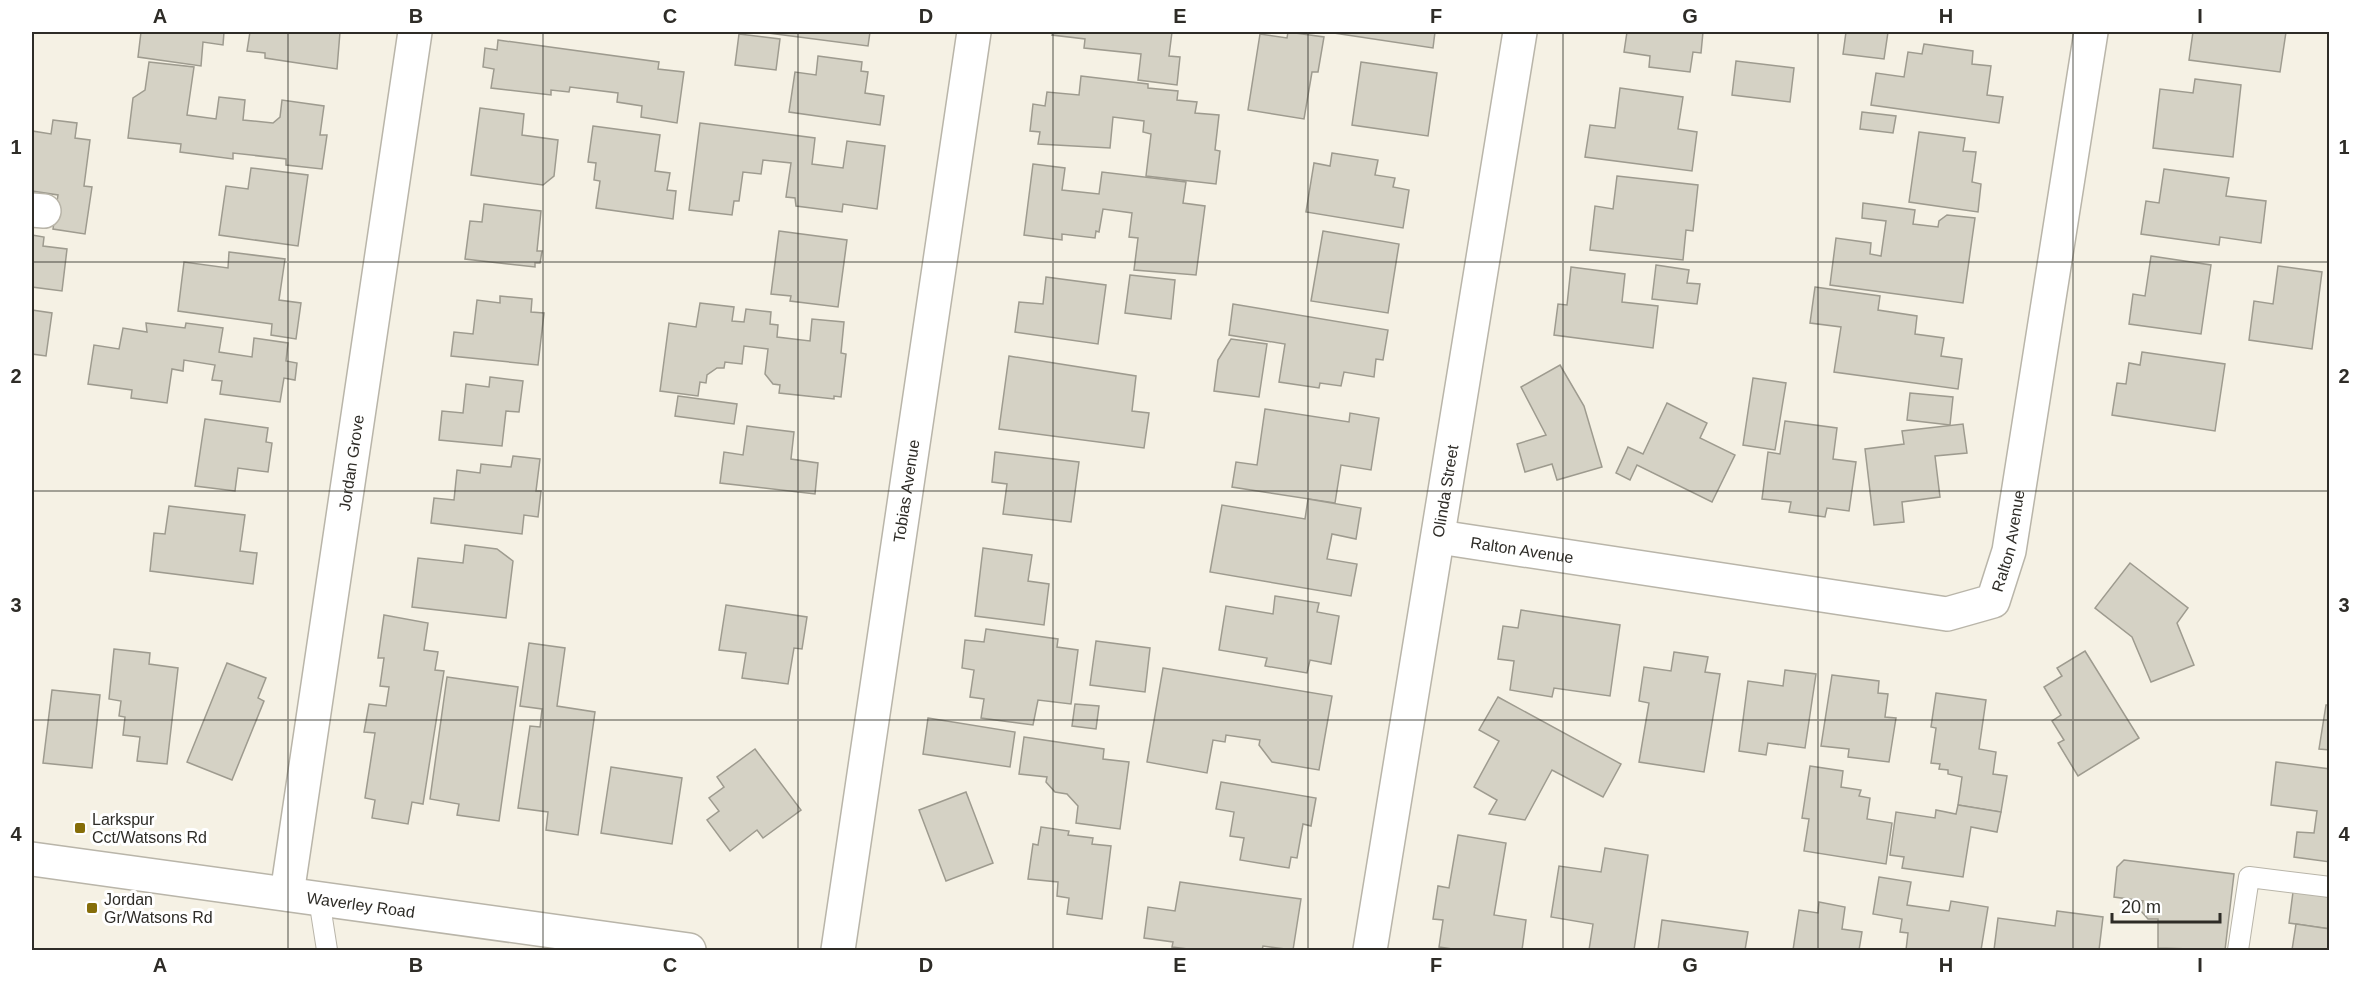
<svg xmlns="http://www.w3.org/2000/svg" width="2361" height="982" viewBox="0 0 2361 982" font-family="Arial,sans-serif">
<rect width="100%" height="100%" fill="#f5f1e4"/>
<g fill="#d5d2c5" stroke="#9e9b8f" stroke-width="1.5">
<polygon points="141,32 224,32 223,45 203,42 201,66 138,57"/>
<polygon points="250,32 340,32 337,69 265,58 265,53 247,51"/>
<polygon points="760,32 870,32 868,46"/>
<polygon points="1053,32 1172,32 1169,56 1180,57 1177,85 1138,80 1141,54 1084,48 1085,39 1052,35"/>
<polygon points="1288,32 1324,37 1318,72 1312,72 1304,119 1248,110 1260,34 1287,38"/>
<polygon points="1327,32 1435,32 1433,48"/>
<polygon points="1627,32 1703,32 1701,53 1693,52 1690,72 1649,67 1650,56 1624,52"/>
<polygon points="1846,32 1888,32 1884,59 1843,54"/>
<polygon points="2193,32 2286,32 2280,72 2189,60"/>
<polygon points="739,34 780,39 776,70 735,65"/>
<polygon points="498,40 659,62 658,69 684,72 677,123 641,117 642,106 617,102 618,93 570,87 569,92 551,90 551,95 491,88 494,69 483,67 485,48 497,50"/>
<polygon points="1924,44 1973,51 1972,64 1991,66 1987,95 2003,97 1999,123 1871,105 1876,73 1904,77 1908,52 1922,54"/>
<polygon points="818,56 862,62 861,71 868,72 865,93 884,96 880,125 789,112 795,72 816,75"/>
<polygon points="1736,61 1794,68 1790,102 1732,95"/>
<polygon points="149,62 194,67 187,115 216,119 219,97 245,100 243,120 273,123 280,117 282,100 324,106 320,135 327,135 322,169 286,165 286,159 233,153 233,159 180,152 181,144 128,138 133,98 145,90"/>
<polygon points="1361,62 1437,73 1428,136 1352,125"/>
<polygon points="1081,76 1148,84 1148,88 1178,91 1177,100 1197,102 1195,113 1219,115 1215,150 1220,151 1216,184 1146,176 1151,134 1143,132 1144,121 1113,117 1110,148 1038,144 1040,132 1030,131 1033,104 1045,106 1047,92 1079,95"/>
<polygon points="2195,79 2241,85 2233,157 2153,148 2160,89 2193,93"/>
<polygon points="1620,88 1683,97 1678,129 1697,132 1692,171 1585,157 1590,125 1615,128"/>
<polygon points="480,108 524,114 522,135 558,140 554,176 543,185 471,175"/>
<polygon points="1862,112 1896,116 1893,133 1860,129"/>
<polygon points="53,120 77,123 75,138 90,140 84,186 92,187 85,234 53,229 58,195 32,191 32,131 51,134"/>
<polygon points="700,123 815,138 812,164 843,168 847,141 885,146 877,209 843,204 842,212 796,206 795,198 786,197 791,163 763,160 761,174 743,172 739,201 734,201 732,215 689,210"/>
<polygon points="593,126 660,135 655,171 670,173 667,190 676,191 673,219 596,208 600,181 594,180 596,163 588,162"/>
<polygon points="1919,132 1965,138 1963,151 1976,152 1972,182 1981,184 1978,212 1909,202"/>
<polygon points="1332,153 1378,160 1375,175 1395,178 1393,187 1409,190 1403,228 1306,212 1314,163 1330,166"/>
<polygon points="1033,164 1065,168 1062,190 1099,194 1102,172 1186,182 1183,203 1205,206 1196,275 1134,270 1138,238 1129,237 1132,213 1103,209 1099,232 1096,231 1095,238 1062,234 1062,240 1024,235"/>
<polygon points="251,168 308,175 298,246 219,235 226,186 248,189"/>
<polygon points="2164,169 2229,178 2226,196 2266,201 2261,243 2220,237 2219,245 2141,234 2146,201 2159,203"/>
<polygon points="1617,176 1698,185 1693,231 1686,230 1683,260 1590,250 1595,206 1613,209"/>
<polygon points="1863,203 1915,210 1913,224 1938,227 1939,221 1947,215 1975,218 1963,303 1830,285 1836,238 1871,243 1870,254 1881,256 1886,221 1862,218"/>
<polygon points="484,204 541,211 537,251 542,251 540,263 535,263 535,267 465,259 470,221 482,222"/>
<polygon points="779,231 847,240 838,307 790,301 791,296 771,294"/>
<polygon points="1323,231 1399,244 1388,313 1311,301"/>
<polygon points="32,235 44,237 43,246 67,249 62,291 32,287"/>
<polygon points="229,252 285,259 279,300 301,303 296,339 271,335 272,324 178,311 184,262 228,268"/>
<polygon points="2151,256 2211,265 2201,334 2129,324 2133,294 2145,296"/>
<polygon points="1656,265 1689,270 1687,283 1700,284 1697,304 1652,299"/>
<polygon points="2278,266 2322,272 2312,349 2249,340 2254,301 2273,304"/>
<polygon points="1571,267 1625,274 1622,302 1658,306 1653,348 1554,335 1558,304 1567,305"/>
<polygon points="1130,275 1175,280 1171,319 1125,313"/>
<polygon points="1046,277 1106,285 1098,344 1015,332 1019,302 1043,304"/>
<polygon points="1815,287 1880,296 1878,310 1917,316 1915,334 1944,338 1941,356 1962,359 1958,389 1834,372 1841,327 1810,323"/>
<polygon points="500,296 532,299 531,312 544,313 538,365 451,356 454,332 473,334 477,300 500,303"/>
<polygon points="700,303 734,307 732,321 744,322 746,309 771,312 770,324 778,325 777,337 810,341 812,319 844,322 841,353 846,354 841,397 834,396 834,399 779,393 780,385 773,384 765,374 768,349 744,346 742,364 725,362 724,368 717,368 707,375 706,383 700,382 698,396 660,391 669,323 696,327"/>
<polygon points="1233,304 1388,330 1383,360 1376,359 1374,377 1344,372 1341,386 1320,383 1319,388 1279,382 1285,344 1229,335"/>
<polygon points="32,310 52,313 46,356 32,354"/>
<polygon points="146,323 185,328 186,323 223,328 219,352 252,357 254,338 288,343 286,361 297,363 295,380 284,378 280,402 220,394 222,381 212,380 215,365 184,360 183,371 172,369 167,403 131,398 132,390 88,384 94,345 119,349 123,328 147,332"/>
<polygon points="1231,339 1267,344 1259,397 1214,391 1218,360"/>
<polygon points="2142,352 2225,364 2215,431 2112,415 2117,383 2126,384 2129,363 2140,365"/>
<polygon points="1009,356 1136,376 1132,411 1149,413 1144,448 999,429"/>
<polygon points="1560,365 1584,406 1602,467 1557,480 1552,464 1525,472 1517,444 1546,435 1521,387"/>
<polygon points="490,377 523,381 519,412 506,411 502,446 439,440 442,411 463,413 466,384 489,387"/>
<polygon points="1753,378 1786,383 1775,450 1743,445"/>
<polygon points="1910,393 1953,397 1950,425 1907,420"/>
<polygon points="678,396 737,404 734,424 675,416"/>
<polygon points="1667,403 1707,423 1700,438 1735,455 1712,502 1637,465 1630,480 1616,473 1628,447 1643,454"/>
<polygon points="1265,409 1349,422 1350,413 1379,418 1371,470 1341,465 1335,503 1232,487 1236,462 1257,465"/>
<polygon points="205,419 268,428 266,442 272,443 268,472 238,468 235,491 195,486"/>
<polygon points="1785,421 1837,428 1833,459 1856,462 1849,511 1827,508 1825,517 1789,512 1791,502 1762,499 1768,452 1780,454"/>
<polygon points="1963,424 1967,453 1935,456 1940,497 1902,502 1904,522 1874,525 1865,449 1904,444 1902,431"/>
<polygon points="747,426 794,432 791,459 818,463 815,494 720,483 724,452 743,455"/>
<polygon points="995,452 1079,462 1071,522 1003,514 1007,484 992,482"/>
<polygon points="513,456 540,459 536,491 541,491 538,517 524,515 522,534 431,523 434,498 454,500 457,470 480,473 481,464 511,467"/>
<polygon points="1308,499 1361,508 1356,539 1332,534 1327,559 1357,564 1351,596 1210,572 1222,505 1305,519"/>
<polygon points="169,506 245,515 240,551 257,553 253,584 150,571 154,533 165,534"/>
<polygon points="465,545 497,549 513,561 506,618 412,607 418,558 463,563"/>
<polygon points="983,548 1032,555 1028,581 1049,584 1044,625 975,616"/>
<polygon points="2130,563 2188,608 2177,623 2194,665 2151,682 2132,637 2095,608"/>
<polygon points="1275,596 1319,603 1317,612 1339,616 1331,664 1310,660 1307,673 1265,666 1267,658 1219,650 1226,606 1273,614"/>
<polygon points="726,605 807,617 802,649 794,648 788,684 742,678 746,653 719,650"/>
<polygon points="1521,610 1620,625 1610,696 1554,688 1552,697 1510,690 1514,661 1498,659 1503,626 1518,628"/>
<polygon points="384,615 428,623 424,650 438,652 435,670 444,671 423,804 412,802 408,824 372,818 375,800 365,798 375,733 364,732 369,704 386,706 389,687 380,686 384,658 378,658"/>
<polygon points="986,629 1058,639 1057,647 1078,650 1071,704 1038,700 1033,725 981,718 984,699 970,697 974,670 962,668 965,640 984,642"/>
<polygon points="1096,641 1150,648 1145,692 1090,685"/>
<polygon points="529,643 565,648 557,706 595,712 578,835 546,830 548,812 518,808 530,726 540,727 542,709 520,706"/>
<polygon points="114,649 150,653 149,664 178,668 167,764 137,761 140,737 123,735 125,717 119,716 121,701 109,699"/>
<polygon points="2085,651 2139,738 2078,776 2058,743 2064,740 2052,721 2061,715 2044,687 2062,676 2057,668"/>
<polygon points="1674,652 1708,657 1705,672 1720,674 1704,772 1639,762 1649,703 1639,701 1644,667 1671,671"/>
<polygon points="227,663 266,678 258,698 264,701 232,780 187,762"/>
<polygon points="1163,668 1332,696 1319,770 1272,762 1259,745 1260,740 1226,735 1225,742 1213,740 1207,773 1147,762"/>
<polygon points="1785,670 1816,674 1805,748 1768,743 1766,755 1739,751 1748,681 1783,686"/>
<polygon points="1832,675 1879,681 1878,693 1888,694 1885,717 1896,718 1889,762 1848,757 1849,749 1821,746"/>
<polygon points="447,677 518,687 499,821 457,815 459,804 430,799"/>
<polygon points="52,690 100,695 92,768 43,763"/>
<polygon points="1936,693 1986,700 1979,749 1996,752 1993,774 2007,776 2001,812 1958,805 1962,777 1948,774 1948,770 1939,769 1940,764 1931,763 1936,728 1931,727"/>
<polygon points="1498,697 1621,764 1603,797 1552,770 1525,820 1489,814 1497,800 1474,787 1499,741 1479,730"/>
<polygon points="1075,704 1099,706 1096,729 1072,726"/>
<polygon points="2326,705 2330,705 2330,750 2319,749"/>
<polygon points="928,718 1015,732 1010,767 923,754"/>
<polygon points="1024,737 1104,749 1103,759 1129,762 1120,829 1076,823 1078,806 1067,794 1055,792 1046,782 1047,777 1019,774"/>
<polygon points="755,749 801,810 763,838 757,830 730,851 707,820 719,811 709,798 724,787 717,777"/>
<polygon points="2276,762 2330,769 2330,862 2294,857 2297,832 2314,833 2317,811 2271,805"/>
<polygon points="1810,766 1843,771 1841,787 1861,790 1859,796 1870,798 1867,819 1892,823 1886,864 1804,851 1809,819 1802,818"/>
<polygon points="611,767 682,778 672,844 601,833"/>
<polygon points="1221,782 1316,798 1311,826 1303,824 1297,858 1291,857 1289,868 1240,860 1244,838 1230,836 1234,812 1216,809"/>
<polygon points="966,792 993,863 946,881 919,810"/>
<polygon points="1958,805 2001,812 1997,832 1971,827 1963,877 1902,868 1904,857 1890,855 1896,812 1935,818 1936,810 1956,814"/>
<polygon points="1041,827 1069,831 1068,835 1093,838 1092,844 1111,846 1102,919 1067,914 1069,898 1057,896 1058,882 1028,879 1033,844 1038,845"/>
<polygon points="1458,835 1506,843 1494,915 1526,920 1522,950 1459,950 1439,947 1443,920 1433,919 1438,886 1449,888"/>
<polygon points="1605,848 1648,855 1634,950 1589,950 1593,924 1551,917 1559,866 1601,872"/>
<polygon points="2124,860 2234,874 2225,950 2158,948 2158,919 2148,919 2141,911 2143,901 2114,897 2117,867"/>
<polygon points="1879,877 1911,882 1907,905 1949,911 1951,901 1988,907 1981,950 1906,950 1908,933 1900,932 1902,919 1873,914"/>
<polygon points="1180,882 1301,899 1293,950 1263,946 1262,950 1196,950 1172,947 1173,942 1144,938 1148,907 1175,911"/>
<polygon points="2293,892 2330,897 2330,929 2289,923"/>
<polygon points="1819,902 1845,907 1842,929 1862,932 1859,950 1793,950 1799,910 1818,913"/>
<polygon points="2057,911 2103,917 2099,950 1994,950 1998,918 2055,926"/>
<polygon points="1662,920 1748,932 1745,950 1658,950"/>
<polygon points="2296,924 2330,929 2330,950 2292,950"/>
</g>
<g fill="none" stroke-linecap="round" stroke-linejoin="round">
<g stroke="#b9b5a9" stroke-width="22">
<g id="lane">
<polyline points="319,899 327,950"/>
<polyline points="2238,950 2249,877 2330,887"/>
</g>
</g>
<g stroke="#b9b5a9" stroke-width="36">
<g id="street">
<polyline points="32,210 44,211"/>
<path id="s1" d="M1439,537L1947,614L1993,601L2009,551L2091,32"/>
<path id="s2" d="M287,894L415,32"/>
<path id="s3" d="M838,950L974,32"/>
<path id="s4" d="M1370,950L1520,32"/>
</g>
</g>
<g stroke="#b9b5a9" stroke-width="36">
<g id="primary">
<path id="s5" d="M32,859L689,950"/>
</g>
</g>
<use href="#lane" stroke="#fff" stroke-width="20"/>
<use href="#street" stroke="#fff" stroke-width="33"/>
<use href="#primary" stroke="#fff" stroke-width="33"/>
</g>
<path fill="none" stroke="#2e2c27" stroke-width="1.5" stroke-opacity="0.55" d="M288,32V950M543,32V950M798,32V950M1053,32V950M1308,32V950M1563,32V950M1818,32V950M2073,32V950M32,262H2330M32,491H2330M32,720H2330"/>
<g fill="#856d09" stroke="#fff" stroke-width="2">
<rect x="74" y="822" width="12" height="12" rx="3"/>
<rect x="86" y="902" width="12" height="12" rx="3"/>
</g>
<g text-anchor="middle" stroke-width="6" stroke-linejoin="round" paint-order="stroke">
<g font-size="16" fill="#2e2c27" stroke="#fff">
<text dy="6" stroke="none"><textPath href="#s2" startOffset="436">Jordan Grove</textPath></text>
<text dy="6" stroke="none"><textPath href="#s3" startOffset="464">Tobias Avenue</textPath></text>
<text dy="6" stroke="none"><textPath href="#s4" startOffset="465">Olinda Street</textPath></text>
<text dy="6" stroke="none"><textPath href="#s1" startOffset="624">Ralton Avenue</textPath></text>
<text dy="6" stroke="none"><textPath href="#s1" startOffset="84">Ralton Avenue</textPath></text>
<text dy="6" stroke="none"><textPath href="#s5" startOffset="332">Waverley Road</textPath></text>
</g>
<g font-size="16" fill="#2e2c27" stroke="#fff" text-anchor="start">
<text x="92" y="825">Larkspur<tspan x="92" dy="18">Cct/Watsons Rd</tspan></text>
<text x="104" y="905">Jordan<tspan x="104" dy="18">Gr/Watsons Rd</tspan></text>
</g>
</g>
<rect width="2361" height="982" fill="none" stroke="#ffffff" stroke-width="66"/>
<path d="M2112 913v9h108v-9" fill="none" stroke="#2e2c27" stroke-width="3"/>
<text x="2121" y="913" font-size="18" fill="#2e2c27" stroke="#ffffff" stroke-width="4.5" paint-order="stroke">20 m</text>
<rect x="33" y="33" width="2295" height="916" fill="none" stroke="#2e2c27" stroke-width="2"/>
<g font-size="20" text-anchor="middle" font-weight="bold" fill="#2e2c27">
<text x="160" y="23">A</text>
<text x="416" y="23">B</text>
<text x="670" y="23">C</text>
<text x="926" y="23">D</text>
<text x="1180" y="23">E</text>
<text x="1436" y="23">F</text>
<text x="1690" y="23">G</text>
<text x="1946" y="23">H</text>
<text x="2200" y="23">I</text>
<text x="16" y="154">1</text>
<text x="2344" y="154">1</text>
<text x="16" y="383">2</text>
<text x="2344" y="383">2</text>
<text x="16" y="612">3</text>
<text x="2344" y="612">3</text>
<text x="16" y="841">4</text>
<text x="2344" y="841">4</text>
<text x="160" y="972">A</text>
<text x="416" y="972">B</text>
<text x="670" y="972">C</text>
<text x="926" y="972">D</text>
<text x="1180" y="972">E</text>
<text x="1436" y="972">F</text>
<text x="1690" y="972">G</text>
<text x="1946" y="972">H</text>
<text x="2200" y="972">I</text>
</g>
</svg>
